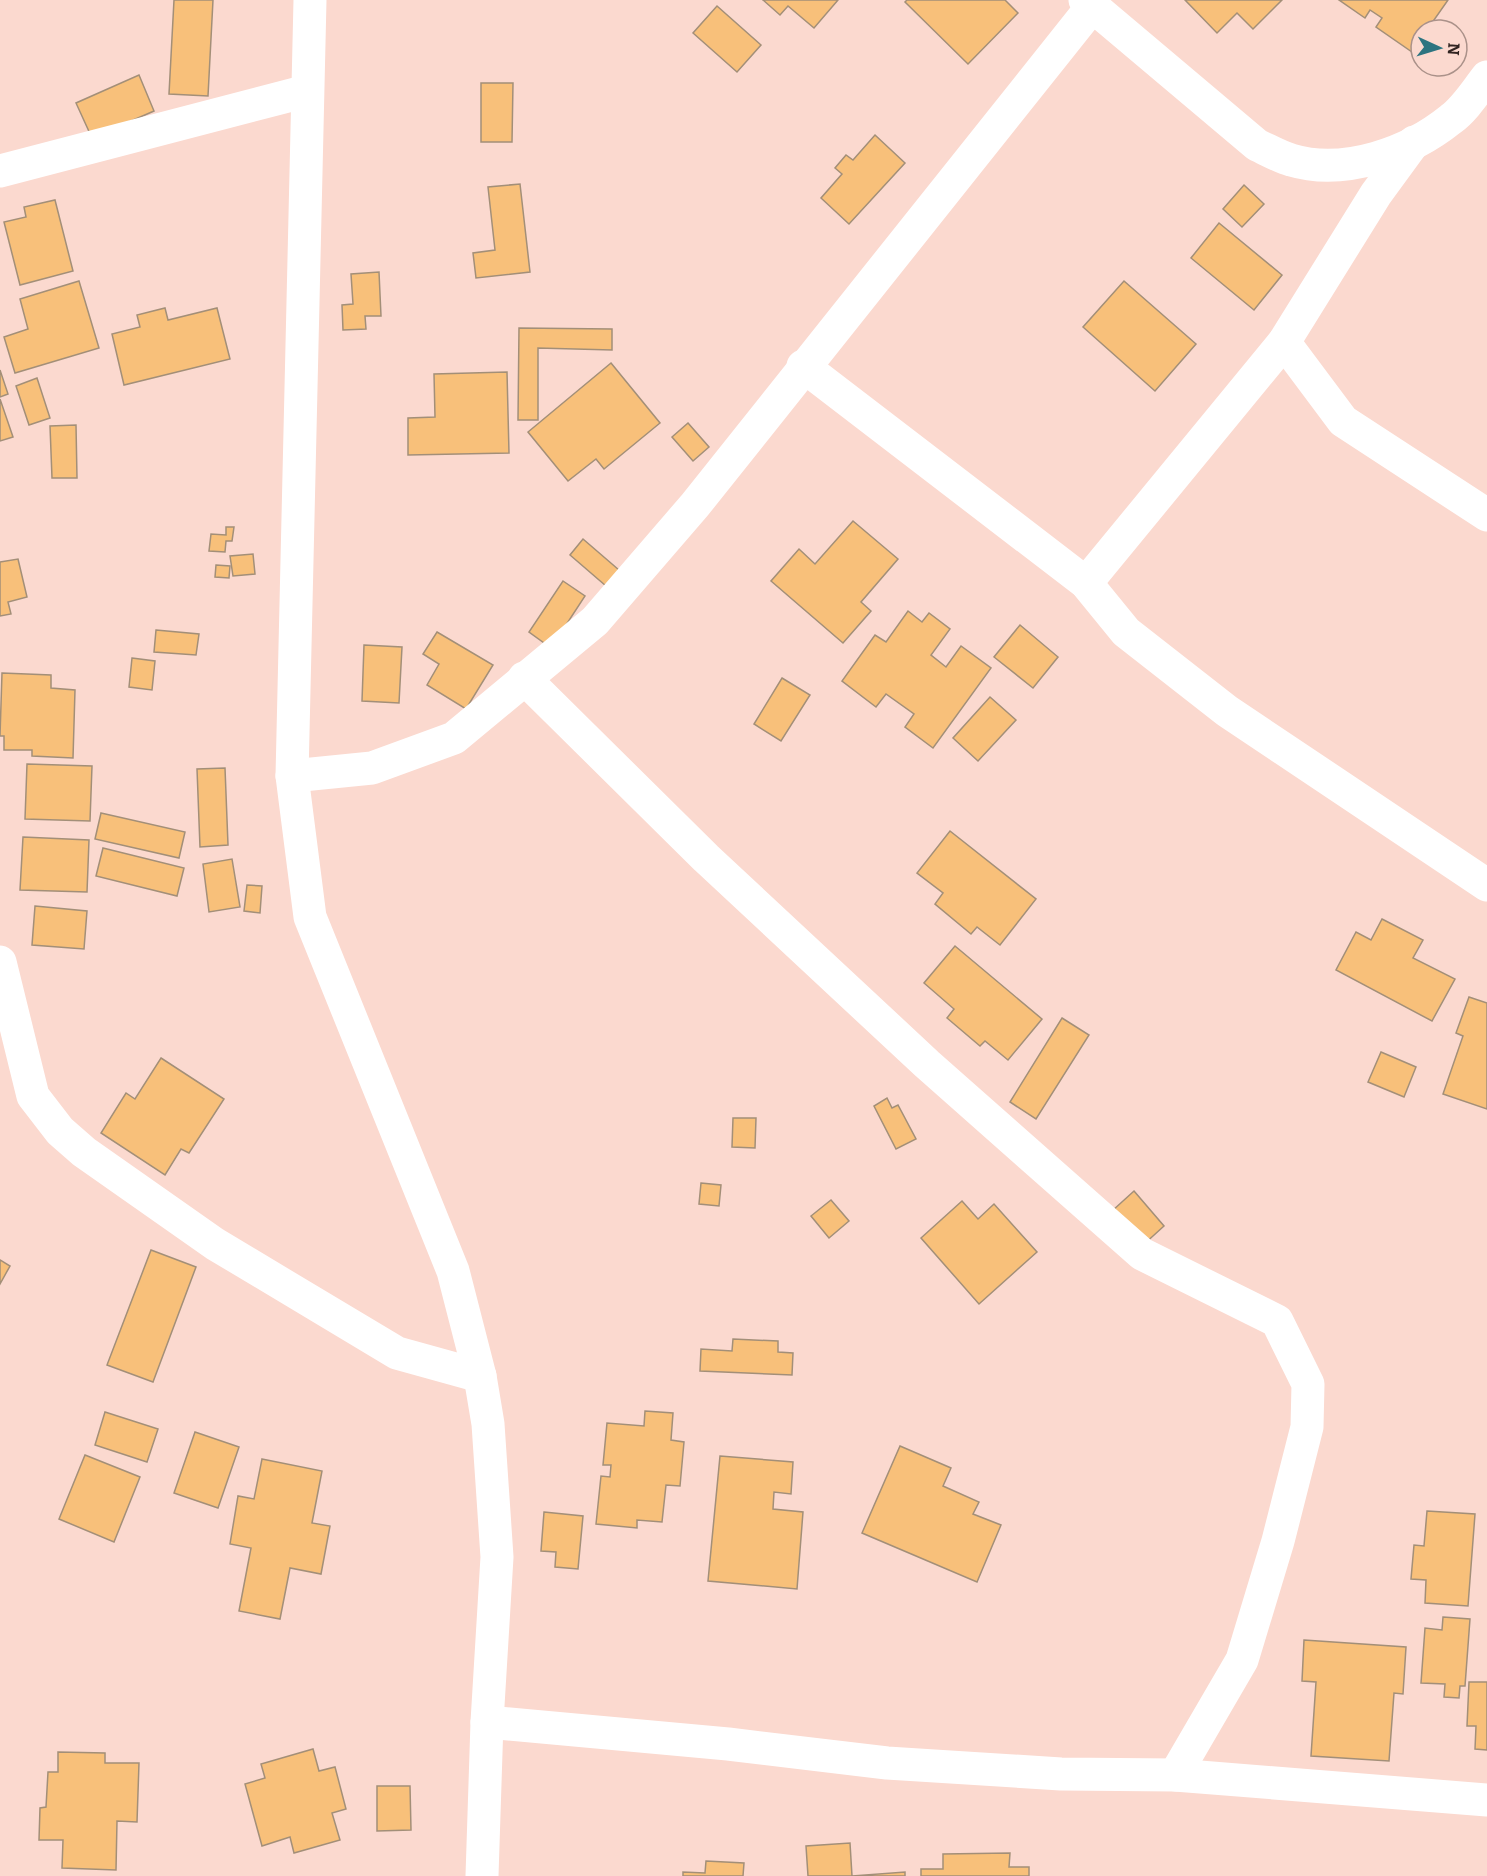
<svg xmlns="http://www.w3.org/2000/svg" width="1487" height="1876" viewBox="0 0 1487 1876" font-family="Bitter,serif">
<rect width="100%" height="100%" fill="#fbd9cf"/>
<g fill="#f8c07a" stroke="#a38f78" stroke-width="1.5">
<polygon points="174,0 213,0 208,96 169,94"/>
<polygon points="763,0 838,0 814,28 788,6 780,15"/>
<polygon points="907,0 1005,0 1018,13 968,64 905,2"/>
<polygon points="1185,0 1282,0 1253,29 1237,13 1217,33"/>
<polygon points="1339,0 1448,0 1427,30 1421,30 1421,39 1412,52 1376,27 1382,18 1370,10 1365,18"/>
<polygon points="717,6 761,45 737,72 693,33"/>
<polygon points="139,75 154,111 92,138 76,103"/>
<polygon points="481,83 513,83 512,142 481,142"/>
<polygon points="875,135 905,163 849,224 821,198 842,174 835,168 846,155 853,160"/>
<polygon points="520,184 530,272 476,278 473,253 495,250 488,187"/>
<polygon points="1244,185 1264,204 1242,227 1223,209"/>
<polygon points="55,200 73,271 20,285 4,222 26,217 24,207"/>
<polygon points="1219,223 1282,275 1254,310 1191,258"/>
<polygon points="379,272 381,316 365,316 366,329 343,330 342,305 353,304 351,274"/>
<polygon points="79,281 99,348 15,373 4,337 28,329 20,299"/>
<polygon points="1124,281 1196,344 1155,391 1083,327"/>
<polygon points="165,308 168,320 217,308 230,359 124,385 112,334 140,327 137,315"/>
<polygon points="519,328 612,329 612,350 538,348 538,420 518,420"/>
<polygon points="611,363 660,423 604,469 596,459 568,481 528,432"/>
<polygon points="0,370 8,394 0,397"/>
<polygon points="507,372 509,453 408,455 408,418 435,417 434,374"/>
<polygon points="37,378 50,418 29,425 16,386"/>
<polygon points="0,399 13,437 0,441"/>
<polygon points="688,423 709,447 693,461 672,437"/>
<polygon points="76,425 77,478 52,478 50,426"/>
<polygon points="853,521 898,559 861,602 871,611 843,643 771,581 799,549 815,564"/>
<polygon points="226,527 234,527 232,541 226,541 225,552 209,551 211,534 226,535"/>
<polygon points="583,539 619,570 606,586 570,555"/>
<polygon points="253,554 255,574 233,576 230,556"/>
<polygon points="18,559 27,597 8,602 11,614 0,616 0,562"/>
<polygon points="216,565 230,566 229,578 215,577"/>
<polygon points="563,581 585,596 551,648 529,632"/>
<polygon points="908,611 922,622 929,613 950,629 931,655 946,667 961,646 991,668 933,748 905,727 914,714 886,694 876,707 842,681 875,635 886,642"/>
<polygon points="1020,625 1058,657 1033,688 994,657"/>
<polygon points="156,630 199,634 196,655 154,652"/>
<polygon points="437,632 493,665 466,709 427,685 439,664 423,654"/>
<polygon points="364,645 402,647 399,703 362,701"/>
<polygon points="132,658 155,661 152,690 129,687"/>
<polygon points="2,673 51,675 51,688 75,690 73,758 32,756 32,750 4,750 4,736 0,736"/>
<polygon points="782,678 810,695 781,741 754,724"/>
<polygon points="990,697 1016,720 978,761 953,738"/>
<polygon points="27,764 92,766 90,821 25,819"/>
<polygon points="225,768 228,845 200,847 197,769"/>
<polygon points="101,813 185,832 179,858 95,839"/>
<polygon points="950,831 1036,899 1000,945 977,927 971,934 935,904 943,893 917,873"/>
<polygon points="23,837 89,840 87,892 20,890"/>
<polygon points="103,848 184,868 177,896 96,876"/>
<polygon points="232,859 240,907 209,912 203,864"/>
<polygon points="247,885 262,886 260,913 244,911"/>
<polygon points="35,906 87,911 84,949 32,945"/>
<polygon points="1382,919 1423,940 1413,958 1455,979 1432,1021 1336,970 1356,932 1371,940"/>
<polygon points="955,946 1042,1019 1008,1060 985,1041 980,1046 947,1018 954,1009 924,983"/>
<polygon points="1469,997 1487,1003 1487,1109 1443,1094 1463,1036 1456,1033"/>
<polygon points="1062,1018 1089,1035 1036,1119 1010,1102"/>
<polygon points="1381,1052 1416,1067 1404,1097 1368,1082"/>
<polygon points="161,1058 224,1099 189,1153 181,1149 165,1175 101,1133 126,1093 135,1099"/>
<polygon points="887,1098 892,1108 898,1105 916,1139 896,1149 874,1106"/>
<polygon points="733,1118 756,1118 755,1148 732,1147"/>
<polygon points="701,1183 721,1185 719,1206 699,1204"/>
<polygon points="1134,1191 1164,1226 1142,1246 1112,1211"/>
<polygon points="831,1200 849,1221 829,1238 811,1216"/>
<polygon points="962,1201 978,1219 994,1204 1037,1252 979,1304 921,1238"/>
<polygon points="151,1250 196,1267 153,1382 107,1365"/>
<polygon points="0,1260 10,1266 0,1284"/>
<polygon points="733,1339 778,1341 778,1352 793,1353 792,1375 700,1371 701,1349 732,1351"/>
<polygon points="645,1411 673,1413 671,1440 684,1442 680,1486 666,1485 662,1522 637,1520 637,1528 596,1524 601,1476 610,1477 611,1465 603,1465 607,1423 644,1426"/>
<polygon points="105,1412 158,1429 147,1462 95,1445"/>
<polygon points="195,1432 239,1447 218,1508 174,1493"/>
<polygon points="900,1446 951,1468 943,1486 979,1502 973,1514 1001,1525 977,1582 862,1533"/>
<polygon points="85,1455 140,1477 114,1542 59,1519"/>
<polygon points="720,1456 793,1462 791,1494 774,1492 773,1509 803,1512 797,1589 708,1581"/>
<polygon points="262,1459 322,1471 312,1523 330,1526 321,1574 290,1568 280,1619 239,1611 251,1548 230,1544 238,1496 254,1499"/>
<polygon points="1427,1511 1475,1514 1468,1606 1425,1603 1426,1580 1411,1579 1414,1545 1424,1546"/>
<polygon points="544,1512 583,1516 578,1569 555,1567 556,1552 541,1551"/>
<polygon points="1443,1617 1470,1619 1465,1686 1460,1686 1459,1698 1444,1697 1445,1684 1421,1683 1425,1628 1442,1630"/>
<polygon points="1304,1640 1406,1647 1403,1694 1394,1693 1389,1761 1311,1756 1316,1682 1302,1681"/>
<polygon points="1469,1682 1487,1682 1487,1750 1475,1749 1476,1726 1467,1726"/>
<polygon points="313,1749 319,1771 335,1767 346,1809 332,1813 340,1840 294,1853 290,1837 262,1846 245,1784 265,1778 261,1764"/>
<polygon points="58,1752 105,1753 105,1763 139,1763 137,1822 117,1821 116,1870 62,1868 63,1840 39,1840 40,1808 46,1807 48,1772 58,1772"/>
<polygon points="377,1786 410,1786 411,1830 377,1831"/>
<polygon points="850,1843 852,1876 905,1872 905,1876 808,1876 806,1846"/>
<polygon points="1010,1853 1009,1867 1029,1867 1029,1876 921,1876 921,1869 943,1869 943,1854"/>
<polygon points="706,1861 744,1863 743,1876 683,1876 683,1872 705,1873"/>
</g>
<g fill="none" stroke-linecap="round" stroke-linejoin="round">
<g stroke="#fff" stroke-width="33">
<polyline points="310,0 292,776 310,917 453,1271 480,1376 488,1424 497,1557 487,1722 482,1876"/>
<path d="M1085,0L1257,145C1268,150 1280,157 1291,160C1344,176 1409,153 1451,119C1465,109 1476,91 1487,77"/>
<polyline points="0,171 307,91"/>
<polyline points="1284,342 1343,421 1487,515"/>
<polyline points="803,366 1086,583 1126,632 1227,711 1487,885"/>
<polyline points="1086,583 1284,342 1376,194 1414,142"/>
<polyline points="524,678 706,858 927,1064 1142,1254 1277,1321 1308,1384 1307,1427 1278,1541 1242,1660 1175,1775"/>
<polyline points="292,776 372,768 454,738 595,621 695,505 1091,8"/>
<polyline points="0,962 33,1096 60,1131 84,1152 215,1244 397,1353 480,1376"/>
<polyline points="487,1722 728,1744 887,1763 1061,1774 1175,1775 1487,1800"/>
</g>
</g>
<g transform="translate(1439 48) rotate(94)"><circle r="28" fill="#fbd9cf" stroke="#aa9189" stroke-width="1.5"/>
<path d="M0-4.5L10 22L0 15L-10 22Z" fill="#2d7480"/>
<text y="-9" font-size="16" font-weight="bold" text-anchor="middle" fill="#312421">N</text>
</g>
</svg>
